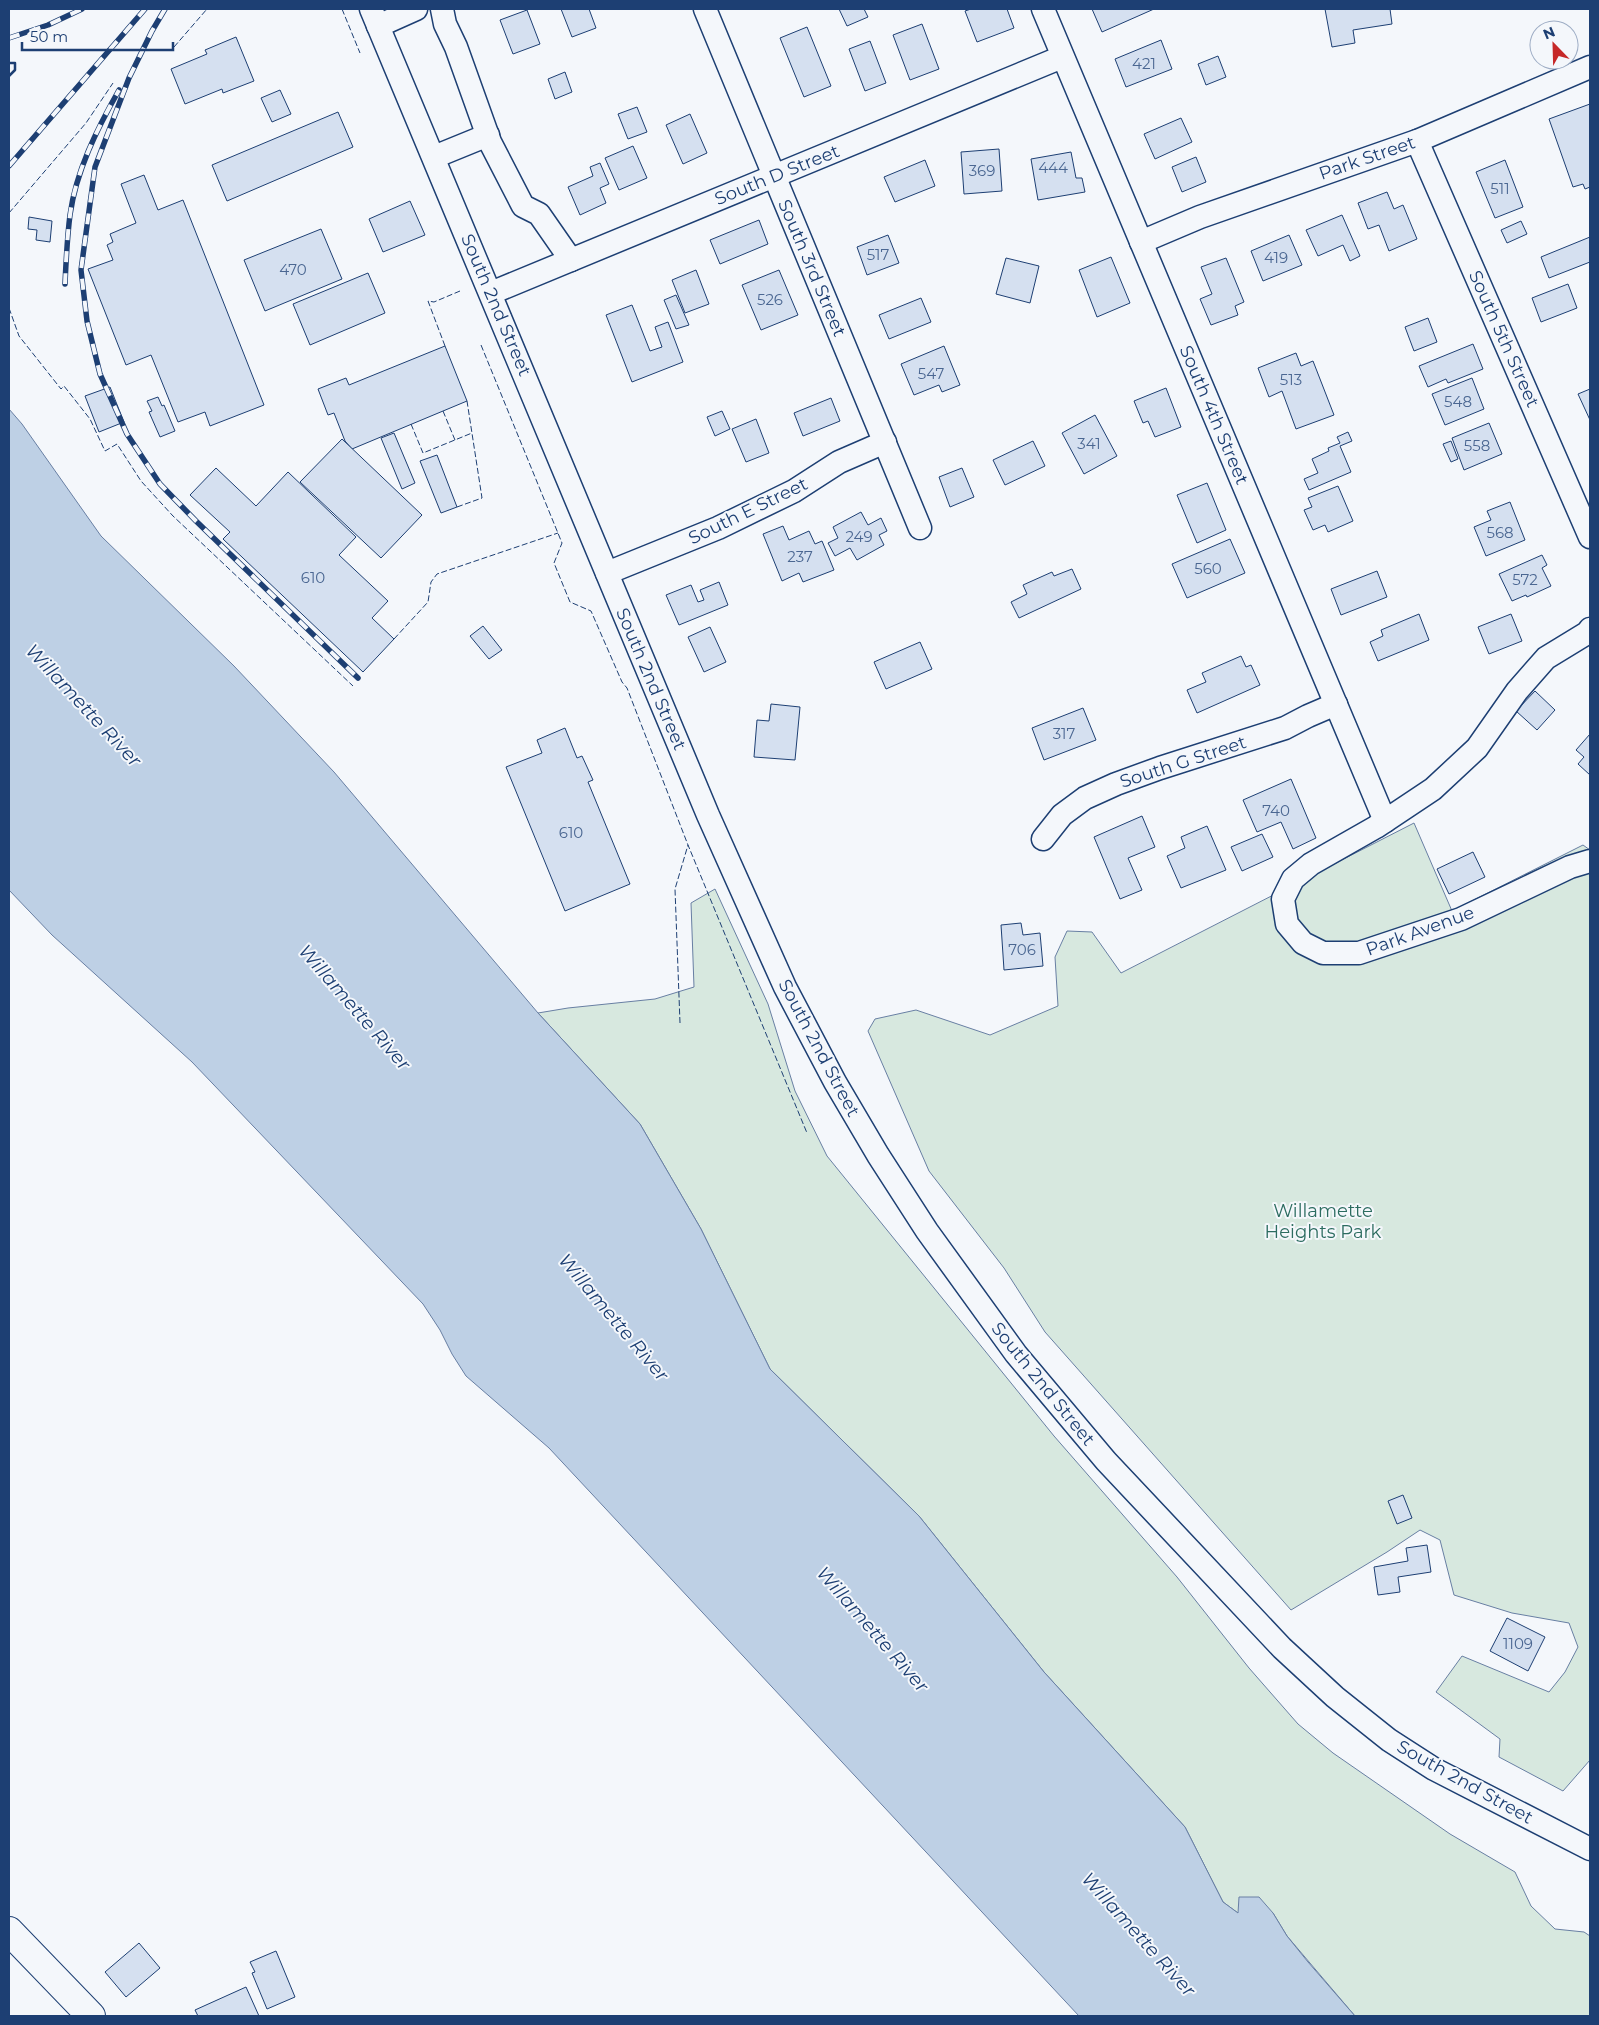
<svg xmlns="http://www.w3.org/2000/svg" width="1599" height="2025" viewBox="0 0 1599 2025" font-family="Montserrat,sans-serif">
<rect width="100%" height="100%" fill="#f4f7fb"/>
<g fill="#d7e8df" stroke="#687fa3">
<polygon points="1414,823 1452,911 1583,845 1590,850 1590,1760 1563,1791 1499,1757 1500,1739 1436,1692 1462,1656 1549,1692 1565,1672 1578,1647 1569,1623 1512,1613 1454,1595 1440,1540 1420,1530 1387,1552 1291,1610 1045,1332 1004,1268 929,1171 868,1031 875,1019 916,1010 990,1035 1058,1006 1055,957 1067,931 1092,932 1121,973"/>
<polygon points="715,889 768,1004 795,1091 827,1156 1054,1436 1177,1577 1249,1668 1298,1724 1333,1753 1450,1834 1515,1872 1531,1906 1555,1929 1584,1932 1590,1936 1590,2016 1355,2016 1287,1936 1273,1913 1238,1913 1223,1902 1185,1827 1044,1672 919,1516 770,1369 701,1229 640,1124 538,1013 568,1008 655,999 694,987 691,903"/>
</g>
<polygon fill="#bed0e5" stroke="#687fa3" points="9,409 22,424 101,536 234,666 334,772 538,1013 640,1124 701,1229 770,1369 919,1516 1044,1672 1185,1827 1223,1902 1238,1913 1239,1897 1259,1897 1273,1913 1287,1936 1308,1962 1355,2016 1079,2016 549,1448 466,1376 452,1354 440,1330 423,1304 192,1062 52,935 9,890"/>
<g fill="#d5e0f0" stroke="#1d3f73">
<polygon points="561,9 589,9 596,28 572,37"/>
<polygon points="839,9 864,9 868,17 847,26"/>
<polygon points="971,9 1007,9 1014,28 977,42 965,11"/>
<polygon points="1092,9 1154,9 1102,32"/>
<polygon points="1325,9 1390,9 1392,24 1353,30 1355,43 1332,47"/>
<polygon points="527,10 540,44 513,54 500,20"/>
<polygon points="922,24 939,69 910,80 893,35"/>
<polygon points="807,27 831,86 804,97 780,38"/>
<polygon points="236,37 254,81 223,93 222,89 185,104 171,69 207,54 205,50"/>
<polygon points="1161,40 1172,69 1126,87 1115,59"/>
<polygon points="870,41 886,83 865,91 849,49"/>
<polygon points="1218,56 1226,77 1206,85 1198,64"/>
<polygon points="565,72 572,92 555,99 548,79"/>
<polygon points="280,90 291,114 272,122 261,98"/>
<polygon points="1590,104 1590,187 1585,189 1583,184 1573,187 1549,119"/>
<polygon points="637,107 647,132 628,139 618,114"/>
<polygon points="338,112 353,147 227,201 212,165"/>
<polygon points="690,114 707,153 683,164 666,125"/>
<polygon points="1181,118 1192,142 1155,159 1144,134"/>
<polygon points="633,146 647,178 619,190 605,158"/>
<polygon points="999,149 1002,191 964,194 961,152"/>
<polygon points="1071,152 1076,178 1082,178 1085,192 1038,200 1031,159"/>
<polygon points="1196,157 1206,182 1182,192 1172,167"/>
<polygon points="925,160 935,186 895,202 884,177"/>
<polygon points="1505,160 1523,207 1495,218 1476,172"/>
<polygon points="600,163 609,184 600,188 606,203 580,215 568,187 593,176 590,167"/>
<polygon points="144,175 158,210 183,200 264,405 210,426 205,412 178,422 151,355 126,365 88,269 113,260 107,245 113,242 110,234 136,223 121,184"/>
<polygon points="1387,192 1394,209 1403,205 1417,239 1389,251 1379,225 1368,229 1358,203"/>
<polygon points="410,201 425,235 383,252 369,219"/>
<polygon points="1342,215 1360,256 1350,261 1343,245 1318,256 1306,230"/>
<polygon points="29,217 52,221 50,242 36,240 37,230 28,229"/>
<polygon points="759,220 768,244 720,264 710,240"/>
<polygon points="1521,221 1527,234 1507,243 1501,230"/>
<polygon points="321,229 342,279 265,311 244,260"/>
<polygon points="888,235 899,263 867,275 857,247"/>
<polygon points="1289,235 1302,265 1263,281 1251,251"/>
<polygon points="1590,237 1590,262 1549,278 1541,257"/>
<polygon points="1111,257 1130,303 1097,317 1079,270"/>
<polygon points="1006,258 1039,266 1030,303 996,294"/>
<polygon points="1226,258 1244,302 1235,306 1238,315 1211,325 1200,299 1212,294 1201,267"/>
<polygon points="696,270 709,304 685,313 672,280"/>
<polygon points="779,270 798,315 761,330 742,285"/>
<polygon points="368,273 385,313 310,345 293,304"/>
<polygon points="1568,284 1577,308 1541,322 1532,298"/>
<polygon points="676,295 689,325 676,329 664,300"/>
<polygon points="921,298 931,322 889,339 879,315"/>
<polygon points="632,305 650,351 662,347 655,327 668,322 683,362 632,382 606,315"/>
<polygon points="1428,318 1437,342 1414,351 1405,327"/>
<polygon points="1473,344 1483,369 1448,383 1446,379 1428,387 1419,366"/>
<polygon points="445,346 467,401 352,449 345,441 334,413 328,415 318,389 346,378 349,385"/>
<polygon points="944,346 960,385 942,392 939,385 914,395 901,364"/>
<polygon points="1296,353 1301,366 1313,361 1334,415 1296,429 1282,391 1269,397 1258,368"/>
<polygon points="1472,378 1484,409 1445,425 1432,394"/>
<polygon points="110,387 124,422 99,432 85,396"/>
<polygon points="1166,388 1181,427 1155,437 1148,421 1143,423 1134,401"/>
<polygon points="1590,389 1590,420 1578,394"/>
<polygon points="158,397 162,406 164,405 175,431 160,437 149,412 152,411 147,401"/>
<polygon points="831,398 840,421 803,436 794,413"/>
<polygon points="722,411 730,429 715,436 707,417"/>
<polygon points="1095,415 1117,456 1084,474 1062,433"/>
<polygon points="756,419 769,453 746,462 732,429"/>
<polygon points="1489,423 1502,454 1464,470 1452,438"/>
<polygon points="1348,432 1352,441 1340,446 1351,472 1309,490 1304,479 1318,473 1312,459 1329,451 1328,448 1340,443 1337,437"/>
<polygon points="394,433 415,483 402,489 381,438"/>
<polygon points="342,439 422,515 381,558 300,482"/>
<polygon points="1033,441 1045,466 1005,485 993,460"/>
<polygon points="1451,441 1458,459 1451,462 1443,444"/>
<polygon points="437,455 457,507 441,513 420,461"/>
<polygon points="216,468 256,506 288,472 356,537 339,555 388,601 372,618 394,639 363,672 223,539 230,532 190,495"/>
<polygon points="962,468 974,497 950,507 939,477"/>
<polygon points="1207,483 1226,530 1197,543 1177,495"/>
<polygon points="1338,486 1353,521 1328,532 1325,525 1313,530 1304,510 1312,507 1308,498"/>
<polygon points="1510,502 1525,540 1486,556 1474,527 1491,520 1487,511"/>
<polygon points="861,512 868,525 881,518 887,531 879,535 884,545 857,560 850,548 835,556 828,543 838,538 833,527"/>
<polygon points="783,526 789,540 809,531 815,544 822,541 834,570 803,582 799,573 782,581 763,534"/>
<polygon points="1230,539 1245,573 1187,598 1172,564"/>
<polygon points="1542,555 1547,565 1542,568 1551,586 1527,597 1526,595 1512,601 1499,574"/>
<polygon points="1072,569 1081,589 1019,618 1011,602 1027,594 1023,585 1052,572 1054,576"/>
<polygon points="1377,571 1387,597 1341,615 1331,589"/>
<polygon points="719,582 728,605 679,625 666,595 691,585 698,602 704,600 700,590"/>
<polygon points="1419,614 1429,640 1378,661 1370,642 1383,636 1381,630"/>
<polygon points="1511,614 1522,641 1489,654 1478,627"/>
<polygon points="483,626 502,650 489,659 470,636"/>
<polygon points="710,627 726,662 704,672 688,637"/>
<polygon points="920,642 932,669 886,689 874,662"/>
<polygon points="1241,656 1246,667 1251,665 1260,685 1197,713 1187,690 1206,682 1202,673"/>
<polygon points="1535,691 1555,710 1537,730 1516,711"/>
<polygon points="771,704 800,707 795,760 754,757 757,720 769,721"/>
<polygon points="1083,708 1096,740 1044,760 1032,728"/>
<polygon points="565,728 577,758 582,756 593,780 588,782 630,884 565,911 506,767 542,753 537,740"/>
<polygon points="1590,734 1590,775 1578,764 1584,757 1576,750"/>
<polygon points="1291,779 1316,838 1293,849 1281,822 1257,832 1243,800"/>
<polygon points="1142,816 1155,847 1128,858 1142,890 1120,899 1094,837"/>
<polygon points="1207,826 1226,870 1181,888 1167,856 1185,848 1181,837"/>
<polygon points="1262,834 1273,857 1242,871 1231,847"/>
<polygon points="1473,852 1485,877 1449,894 1437,869"/>
<polygon points="1021,923 1023,935 1040,933 1043,966 1004,970 1001,925"/>
<polygon points="1403,1495 1412,1518 1397,1524 1388,1501"/>
<polygon points="1427,1545 1431,1572 1398,1577 1400,1592 1378,1595 1374,1567 1408,1561 1406,1548"/>
<polygon points="1507,1618 1545,1637 1528,1671 1490,1651"/>
<polygon points="139,1943 160,1968 126,1997 105,1972"/>
<polygon points="276,1951 295,1997 267,2009 252,1973 255,1972 250,1962"/>
<polygon points="246,1987 259,2016 198,2016 195,2010"/>
</g>
<g fill="none" stroke-linecap="round" stroke-linejoin="round">
<g stroke="#1d3f73" stroke-width="25">
<g id="minor">
<polyline points="371,9 708,815 785,987 835,1082 878,1155 927,1231 1016,1354 1106,1461 1282,1648 1335,1697 1389,1740 1434,1769 1590,1849"/>
<polyline points="442,9 445,24 456,47 490,142 523,206 539,214 571,260"/>
<polyline points="705,9 920,528"/>
<polyline points="1043,9 1385,821"/>
<polyline points="378,26 416,9"/>
<polyline points="1417,141 1590,537"/>
<polyline points="434,157 488,135"/>
<polyline points="1141,242 1200,217 1417,141 1590,67"/>
<polyline points="491,293 1062,57"/>
<polyline points="607,573 718,528 794,491 839,462 885,442"/>
<polyline points="1590,629 1587,633 1546,658 1517,691 1477,748 1433,789 1376,827 1311,864 1293,879 1283,899 1287,924 1303,943 1323,953 1359,953 1461,919 1570,867 1590,861"/>
<polyline points="1043,839 1062,815 1085,798 1116,784 1160,768 1285,728 1308,716 1336,704"/>
</g>
</g>
<g stroke="#1d3f73" stroke-width="30">
<polyline id="major" points="9,1931 91,2016"/>
</g>
<use href="#minor" stroke="#f4f7fb" stroke-width="22"/>
<use href="#major" stroke="#f4f7fb" stroke-width="28"/>
<g stroke="#1d3f73" stroke-width="5.5">
<g id="rail">
<polyline points="165,9 152,31 129,78 95,167 81,270 87,321 100,374 127,434 160,484 196,521 358,678"/>
<polyline points="9,38 48,25 82,9"/>
<polyline points="9,166 145,9"/>
<path d="M65,284C66,262 67,238 70,215C76,171 97,129 119,90"/>
</g>
</g>
<use href="#rail" stroke="#f4f7fb" stroke-width="4" stroke-dasharray="11" stroke-linecap="butt"/>
<g stroke="#1d3f73" stroke-width="1" stroke-dasharray="6 2.5" stroke-linecap="butt">
<polyline points="342,9 360,53"/>
<polyline points="174,47 207,9"/>
<polyline points="9,213 86,123 113,83"/>
<polyline points="9,308 19,336 61,389 64,386 90,419 105,451 117,444 141,481 173,516 353,686"/>
<polyline points="481,345 562,543 554,563 570,602 591,611 622,682 627,688 688,845 807,1133"/>
<polyline points="445,346 428,301 434,302 460,291"/>
<polyline points="443,411 455,440"/>
<polyline points="411,424 423,453 472,433"/>
<polyline points="457,507 482,498 467,401"/>
<polyline points="394,639 428,602 431,582 437,574 558,533"/>
<polyline points="680,1023 675,889 688,845"/>
</g>
<polyline stroke="#1d3f73" stroke-width="2.5" points="9,63 15,63 15,70 9,76"/>
</g>
<g text-anchor="middle" stroke-width="4" stroke-linejoin="round" paint-order="stroke">
<g font-size="15" fill="#4b6792">
<text x="1144" y="69">421</text>
<text x="1053" y="173">444</text>
<text x="982" y="176">369</text>
<text x="1500" y="194">511</text>
<text x="878" y="260">517</text>
<text x="1276" y="263">419</text>
<text x="293" y="275">470</text>
<text x="770" y="305">526</text>
<text x="931" y="379">547</text>
<text x="1291" y="385">513</text>
<text x="1458" y="407">548</text>
<text x="1089" y="449">341</text>
<text x="1477" y="451">558</text>
<text x="1500" y="538">568</text>
<text x="859" y="542">249</text>
<text x="800" y="562">237</text>
<text x="1208" y="574">560</text>
<text x="313" y="583">610</text>
<text x="1525" y="585">572</text>
<text x="1064" y="739">317</text>
<text x="1276" y="816">740</text>
<text x="571" y="838">610</text>
<text x="1022" y="955">706</text>
<text x="1518" y="1649">1109</text>
</g>
<g font-size="18" fill="#1d3f73" stroke="#f4f7fb">
<text transform="translate(1367 158) rotate(-19)" y="6">Park Street</text>
<text transform="translate(777 175) rotate(-22)" y="6">South D Street</text>
<text transform="translate(812 268) rotate(67)" y="6">South 3rd Street</text>
<text transform="translate(496 305) rotate(67)" y="6">South 2nd Street</text>
<text transform="translate(1504 339) rotate(66)" y="6">South 5th Street</text>
<text transform="translate(1214 415) rotate(67)" y="6">South 4th Street</text>
<text transform="translate(748 511) rotate(-26)" y="6">South E Street</text>
<text transform="translate(651 679) rotate(67)" y="6">South 2nd Street</text>
<text transform="translate(1183 762) rotate(-18)" y="6">South G Street</text>
<text transform="translate(1420 931) rotate(-20)" y="6">Park Avenue</text>
<text transform="translate(819 1048) rotate(62)" y="6">South 2nd Street</text>
<text transform="translate(1043 1384) rotate(51)" y="6">South 2nd Street</text>
<text transform="translate(1465 1782) rotate(29)" y="6">South 2nd Street</text>
</g>
<g font-size="18" fill="#2c6c60" stroke="#f4f7fb">
<text x="1323" y="1217">Willamette<tspan x="1323" dy="21">Heights Park</tspan></text>
</g>
<g font-size="19" font-style="italic" fill="#1d3f73" stroke="#f4f7fb">
<text transform="translate(84 705) rotate(47)" y="7">Willamette River</text>
<text transform="translate(355 1007) rotate(49)" y="7">Willamette River</text>
<text transform="translate(614 1317) rotate(50)" y="7">Willamette River</text>
<text transform="translate(873 1629) rotate(49)" y="7">Willamette River</text>
<text transform="translate(1139 1934) rotate(48)" y="7">Willamette River</text>
</g>
</g>
<rect width="1599" height="2025" fill="none" stroke="#1d3f73" stroke-width="20"/>
<g transform="translate(1554 45) rotate(337)"><circle r="24" fill="#f4f7fb" stroke="#9eadc5"/>
<path d="M0-4L9 19L0 12L-9 19Z" fill="#c62828"/>
<text y="-8" font-size="14" font-weight="bold" text-anchor="middle" fill="#1d3f73">N</text>
</g>
<path d="M22 42v8h151v-8" fill="none" stroke="#1d3f73" stroke-width="2.5"/>
<text x="30" y="42" font-size="15" fill="#1d3f73" stroke="#f4f7fb" stroke-width="4" paint-order="stroke">50 m</text>
</svg>
